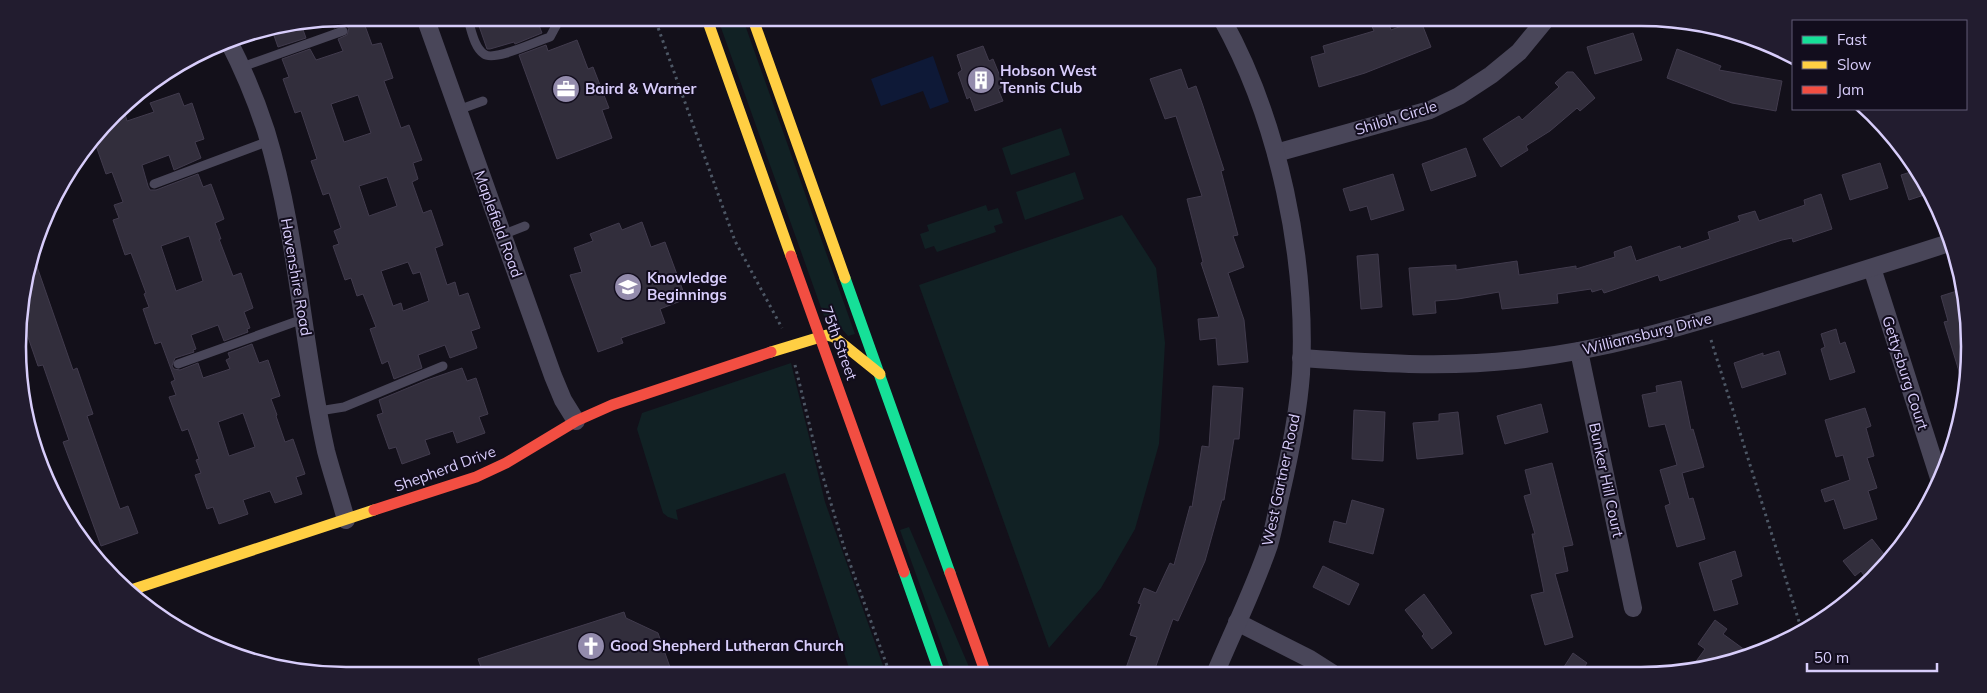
<svg xmlns="http://www.w3.org/2000/svg" width="1987" height="693" viewBox="0 0 1987 693" font-family="Mulish,sans-serif">
<rect width="100%" height="100%" fill="#13101a"/>
<g fill="#112124">
<polygon points="719,22 744,22 855,334 848,336 836,322 824,316"/>
<polygon points="1061,128 1070,155 1011,175 1002,148"/>
<polygon points="1075,172 1084,199 1025,220 1016,192"/>
<polygon points="986,205 988,211 998,208 1003,223 994,226 996,232 937,252 934,246 925,249 920,234 929,231 927,225"/>
<polygon points="1122,215 1156,268 1165,343 1159,444 1135,529 1101,588 1049,648 919,285"/>
<polygon points="791,363 825,502 886,674 851,674 785,473 676,510 678,520 668,517 663,513 637,429 642,413"/>
<polygon points="909,527 972,674 952,674 900,530"/>
</g>
<polygon fill="#0e1937" points="933,56 949,102 930,109 923,91 881,106 871,79"/>
<g fill="#322e3c" stroke="#413b4d" fill-rule="evenodd">
<polygon points="1384,19 1387,19 1391,30 1420,19 1431,47 1365,73 1319,87 1311,57 1325,53 1323,46 1374,31 1371,24"/>
<path d="M364,23L372,45L381,43L393,78L384,81L396,114L401,128L409,125L422,160L413,163L418,179L412,182L423,213L431,210L443,245L435,248L447,285L455,282L459,296L468,293L480,328L471,331L477,348L450,358L445,345L418,355L422,368L394,379L388,361L382,364L370,329L376,327L363,294L357,296L351,278L345,280L333,246L339,244L334,231L341,228L329,193L323,195L311,161L317,159L301,111L295,113L283,79L289,77L282,59L310,49L316,60L343,51L338,39L347,35L349,28L344,25L334,28L333,24ZM358,95L371,133L344,142L331,104ZM387,177L397,206L369,216L359,186ZM408,262L413,274L420,272L429,301L403,311L401,303L393,306L381,271Z"/>
<polygon points="478,23 538,23 542,33 515,44 514,42 490,49 487,49"/>
<polygon points="283,24 301,24 306,38 278,47 271,27"/>
<polygon points="1633,33 1642,60 1595,74 1587,47"/>
<polygon points="577,40 588,69 593,67 609,108 602,110 612,138 557,159 519,55 546,45 548,51"/>
<polygon points="983,46 989,61 993,59 1004,86 998,89 1003,101 975,111 970,97 967,99 958,73 962,70 957,55"/>
<polygon points="1677,49 1721,66 1719,70 1782,81 1776,111 1732,103 1667,78"/>
<polygon points="1181,69 1188,89 1196,86 1203,106 1224,170 1221,171 1238,235 1233,236 1244,267 1228,273 1244,320 1248,362 1218,365 1216,338 1200,340 1198,319 1219,317 1201,263 1203,262 1187,199 1202,196 1176,116 1165,119 1150,79"/>
<polygon points="1567,72 1573,72 1595,98 1580,111 1577,108 1550,131 1526,146 1528,150 1501,167 1483,139 1519,116 1522,120 1559,87 1555,83"/>
<path d="M179,93L184,106L192,103L204,139L195,142L201,158L174,170L169,155L142,165L148,186L150,190H156L198,174L203,187L211,184L224,219L215,223L221,239H219L233,276L241,273L253,308L244,312L250,328L247,329L248,332L224,341L218,325L191,335L196,349L193,350L194,352L175,358L172,366L174,369L180,370L198,363L203,378L230,369L226,360L230,358L228,353L252,344L259,363L268,360L280,396L271,399L277,415L276,416L285,442L293,439L305,474L296,477L302,494L275,503L270,491L243,500L248,514L219,524L213,507L207,509L195,475L201,473L196,460L199,459L188,429L182,431L169,397L176,395L171,382L175,380L161,342L155,344L143,309L149,307L144,294L146,293L131,253L125,255L113,220L119,218L114,205L123,202L112,172L106,174L94,140L100,138L98,133L111,119L125,114L127,121L154,112L150,103ZM189,236L203,281L176,291L161,246ZM243,413L255,447L229,456L218,422Z"/>
<polygon points="1466,148 1476,176 1431,191 1422,164"/>
<polygon points="1880,163 1888,188 1850,200 1842,175"/>
<polygon points="1917,170 1930,193 1909,200 1901,175"/>
<polygon points="1393,174 1404,210 1371,220 1367,206 1350,211 1343,189"/>
<polygon points="1821,194 1832,229 1793,242 1792,238 1782,240 1660,281 1658,275 1604,293 1602,289 1592,292 1591,289 1557,294 1558,303 1502,309 1499,292 1458,299 1435,301 1436,313 1413,315 1409,268 1456,265 1456,270 1517,261 1519,275 1576,266 1576,269 1615,257 1614,252 1631,246 1636,261 1680,246 1681,249 1710,239 1708,232 1740,221 1738,216 1755,211 1759,221 1805,205 1804,200"/>
<polygon points="642,222 651,247 665,242 686,299 660,309 665,323 621,338 623,343 598,352 570,275 582,272 574,248 593,241 590,234 619,223 622,230"/>
<polygon points="1378,254 1382,307 1361,309 1357,256"/>
<polygon points="34,258 73,370 77,368 93,414 87,416 120,509 128,506 138,533 101,546 63,442 69,440 43,365 38,366 20,314 20,304"/>
<polygon points="1960,290 1967,313 1969,368 1965,391 1944,322 1948,321 1941,296"/>
<polygon points="1836,329 1840,344 1845,342 1855,372 1830,380 1821,349 1825,347 1821,334"/>
<polygon points="1779,351 1786,374 1742,388 1734,363 1763,353 1763,356"/>
<polygon points="462,368 467,381 476,378 488,414 479,417 485,433 457,443 453,431 425,440 430,454 402,464 396,447 389,449 377,415 383,413 379,400 427,380"/>
<polygon points="1681,381 1691,430 1693,429 1704,467 1682,473 1689,499 1693,498 1705,539 1677,547 1665,506 1670,504 1660,470 1677,465 1665,424 1649,427 1642,395 1657,392 1656,386"/>
<polygon points="1213,386 1243,388 1239,439 1234,439 1224,500 1222,500 1205,561 1178,621 1173,619 1153,674 1142,674 1126,668 1137,637 1130,635 1141,604 1138,603 1144,588 1156,593 1170,563 1174,565 1190,506 1192,507 1202,446 1209,447"/>
<polygon points="1541,404 1548,432 1505,444 1497,416"/>
<polygon points="1865,408 1871,426 1866,428 1874,456 1867,458 1877,488 1868,491 1877,519 1844,529 1834,499 1825,502 1821,490 1850,480 1843,455 1836,457 1825,420"/>
<polygon points="1354,410 1385,412 1383,461 1352,459"/>
<polygon points="1458,412 1463,454 1417,459 1413,423 1439,421 1439,414"/>
<polygon points="1552,463 1573,545 1563,547 1568,571 1555,574 1573,637 1545,645 1531,595 1544,592 1532,534 1535,534 1524,496 1531,494 1525,470"/>
<polygon points="1352,500 1384,509 1373,554 1329,542 1334,521 1346,524"/>
<polygon points="1872,539 1887,558 1868,581 1861,571 1855,576 1843,561"/>
<polygon points="1735,551 1742,576 1731,580 1738,604 1714,611 1699,563"/>
<polygon points="1323,566 1359,584 1349,605 1313,587"/>
<polygon points="1424,594 1452,633 1432,649 1422,636 1424,634 1405,610"/>
<polygon points="624,612 626,618 658,633 672,673 663,673 662,675 484,675 478,659"/>
<polygon points="1715,620 1727,629 1723,634 1749,653 1689,671 1705,649 1698,644"/>
<polygon points="1573,653 1587,663 1580,673 1560,673"/>
</g>
<g fill="none" stroke-linecap="round" stroke-linejoin="round">
<g stroke="#4d5765" stroke-width="3" stroke-dasharray="2.5 4" stroke-linecap="butt">
<polyline points="656,22 735,241 782,328"/>
<polyline points="1711,340 1802,631"/>
<polyline points="795,365 818,460 844,547 890,674"/>
</g>
<g stroke="#494659" stroke-width="9">
<path d="M469,23C472,33 475,48 484,54C494,62 537,41 550,37L557,24"/>
<polyline points="242,67 343,31"/>
<polyline points="458,110 483,101"/>
<polyline points="154,184 269,141"/>
<polyline points="502,235 525,226"/>
<polyline points="178,364 303,319"/>
<polyline points="319,411 344,407 443,366"/>
</g>
<g stroke="#494659" stroke-width="18">
<polyline points="427,23 553,376 563,400 576,421"/>
<path d="M228,40C243,69 256,100 266,131C298,235 302,345 326,451C332,474 340,497 346,520"/>
<polyline points="1276,153 1430,110 1459,96 1491,75 1519,52 1547,18"/>
<polyline points="1872,268 1939,478"/>
<polyline points="1579,351 1633,608"/>
<path d="M1301,358C1373,363 1444,368 1516,360C1603,351 1682,327 1765,301C1828,281 1890,262 1952,242"/>
<polyline points="1237,622 1310,659 1332,673"/>
<path d="M1215,674C1233,631 1254,589 1269,545C1274,528 1277,510 1281,493C1290,454 1298,414 1301,374C1307,258 1279,121 1222,19"/>
</g>
<g stroke="#16e098" stroke-width="11">
<polyline points="845,278 950,573"/>
<polyline points="904,572 940,674"/>
</g>
<g stroke="#ffcf43" stroke-width="11">
<polyline points="708,22 791,256"/>
<polyline points="754,22 845,278"/>
<polyline points="771,352 827,335 834,337 880,374"/>
<polyline points="128,591 374,510"/>
</g>
<g stroke="#f24e42" stroke-width="11">
<polyline points="791,256 904,572"/>
<polyline points="374,510 476,477 506,463 576,421 612,405 771,352"/>
<polyline points="950,573 986,674"/>
</g>
</g>
<defs>
<g id="building-disc" transform="scale(1.4375)"><circle r="9.5" fill="#938bac" stroke="#120d1d"/><path d="M-4-6H4V6H1V3H-1V6H-4ZM-2.5-4.3h1.7v1.8h-1.7ZM.8-4.3h1.7v1.8H.8ZM-2.5-1h1.7V.8h-1.7ZM.8-1h1.7V.8H.8Z" fill="#fff"/></g>
<g id="office-disc" transform="scale(1.4375)"><circle r="9.5" fill="#938bac" stroke="#120d1d"/><path d="M-6-3h4V-5.5h4V-3h4V5H-6ZM-1-4.5V-3h2v-1.5ZM-6 0V1H6V0Z" fill="#fff"/></g>
<g id="school-disc" transform="scale(1.4375)"><circle r="9.5" fill="#938bac" stroke="#120d1d"/><path d="M0-5L7-2L0 1L-7-2ZM-4 1L0 2.5L4 1V4Q0 6-4 4Z" fill="#fff"/></g>
<g id="church-disc" transform="scale(1.4375)"><circle r="9.5" fill="#938bac" stroke="#120d1d"/><path d="M-1.2-6h2.4v3.5h3.3v2.4h-3.3V6h-2.4V-.1h-3.3v-2.4h3.3Z" fill="#fff"/></g>
</defs>
<g fill-rule="evenodd">
<use href="#building-disc" x="981" y="80"/>
<use href="#office-disc" x="566" y="89"/>
<use href="#school-disc" x="628" y="287"/>
<use href="#church-disc" x="591" y="646"/>
</g>
<g text-anchor="middle" stroke-width="4" stroke-linejoin="round" paint-order="stroke">
<g font-size="15" font-weight="bold" fill="#d8cdfb" stroke="#120d1d" text-anchor="start">
<text x="1000" y="76">Hobson West<tspan x="1000" dy="17">Tennis Club</tspan></text>
<text x="585" y="94">Baird &amp; Warner</text>
<text x="647" y="283">Knowledge<tspan x="647" dy="17">Beginnings</tspan></text>
<text x="610" y="651">Good Shepherd Lutheran Church</text>
</g>
<g font-size="15" fill="#d8cdfb" stroke="#120d1d">
<text transform="translate(1396 118) rotate(-17)" y="5">Shiloh Circle</text>
<text transform="translate(498 224) rotate(70)" y="5">Maplefield Road</text>
<text transform="translate(296 277) rotate(80)" y="5">Havenshire Road</text>
<text transform="translate(1647 334) rotate(-14)" y="5">Williamsburg Drive</text>
<text transform="translate(839 343) rotate(70)" y="5">75th Street</text>
<text transform="translate(1905 373) rotate(72)" y="5">Gettysburg Court</text>
<text transform="translate(445 469) rotate(-20)" y="5">Shepherd Drive</text>
<text transform="translate(1281 480) rotate(-78)" y="5">West Gartner Road</text>
<text transform="translate(1606 480) rotate(78)" y="5">Bunker Hill Court</text>
</g>
</g>
<path d="M0 0H1987V693H0ZM346 26H1641A320 320 0 0 1 1961 346V347A320 320 0 0 1 1641 667H346A320 320 0 0 1 26 347V346A320 320 0 0 1 346 26Z" fill="#221c2f" fill-rule="evenodd"/>
<path fill="none" stroke="#d8cdfb" stroke-width="2.5" d="M346 26H1641A320 320 0 0 1 1961 346V347A320 320 0 0 1 1641 667H346A320 320 0 0 1 26 347V346A320 320 0 0 1 346 26Z"/>
<rect x="1792" y="20" width="175" height="90" fill="#120d1d" stroke="#615a76"/>
<rect x="1802" y="36" width="25" height="8" fill="#16e098" stroke="#615a76"/>
<text x="1837" y="45" font-size="15" fill="#d8cdfb">Fast</text>
<rect x="1802" y="61" width="25" height="8" fill="#ffcf43" stroke="#615a76"/>
<text x="1837" y="70" font-size="15" fill="#d8cdfb">Slow</text>
<rect x="1802" y="86" width="25" height="8" fill="#f24e42" stroke="#615a76"/>
<text x="1837" y="95" font-size="15" fill="#d8cdfb">Jam</text>
<path d="M1807 663v8h130v-8" fill="none" stroke="#d8cdfb" stroke-width="2.5"/>
<text x="1814" y="663" font-size="15" fill="#d8cdfb" stroke="#120d1d" stroke-width="4" paint-order="stroke">50 m</text>
</svg>
